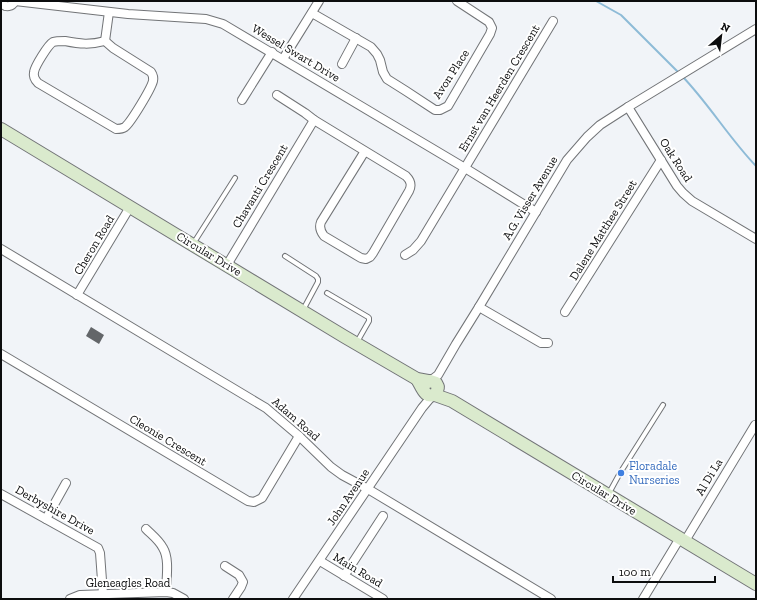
<svg xmlns="http://www.w3.org/2000/svg" width="757" height="600" viewBox="0 0 757 600" font-family="'Zilla Slab',serif">
<rect width="100%" height="100%" fill="#f1f4f8"/>
<g fill="none" stroke-linecap="round" stroke-linejoin="round">
<g stroke="#8ebbd7" stroke-width="2">
<polyline points="596,1 621,15 679,73"/>
<path d="M682,76C709,104 729,138 756,166"/>
</g>
</g>
<polygon fill="#636669" points="91,327 104,335 99,344 86,336"/>
<g fill="none" stroke-linecap="round" stroke-linejoin="round">
<g stroke="#727477" stroke-width="6">
<g id="lane">
<polyline points="193,244 235,178"/>
<polyline points="285,256 316,276 318,279 318,282 303,310"/>
<polyline points="327,293 368,317 369,318 369,321 357,342"/>
<polyline points="609,493 620,473 663,405"/>
</g>
</g>
<g stroke="#727477" stroke-width="10">
<g id="street">
<polyline points="15,1 128,14 206,19 223,24 465,168 536,212"/>
<path d="M1,3C6,8 12,7 15,1"/>
<polyline points="312,13 371,47 377,54 380,60 383,72 387,79 406,91 435,110 440,110 448,106 490,34 492,28 489,22 457,1"/>
<path d="M65,41C80,44 90,45 105,41L113,48L151,72C153,75 154,77 153,81C151,89 131,122 125,127C122,129 119,129 116,129L38,83C35,80 33,77 34,72C35,66 48,45 53,42C56,41 62,41 65,41Z"/>
<polyline points="105,41 109,12"/>
<polyline points="283,59 319,1"/>
<polyline points="342,64 356,38"/>
<path d="M277,95L305,113L314,120L406,176C411,181 412,185 409,191L373,253L370,257L366,259L361,258L324,236C320,231 319,227 321,222L365,151"/>
<polyline points="242,100 272,52"/>
<polyline points="628,107 677,186 683,193 692,201 756,239"/>
<polyline points="1,249 266,408 299,436 331,467 342,475 368,489 551,599"/>
<polyline points="405,255 413,250 421,241 553,21"/>
<polyline points="227,265 314,120"/>
<polyline points="77,295 130,207"/>
<polyline points="479,307 541,343 548,343"/>
<polyline points="565,312 661,160"/>
<polyline points="1,354 248,501 254,502 262,498 299,436"/>
<polyline points="430,381 438,375 456,344 479,307 567,160 587,137 600,125 628,107 756,29"/>
<polyline points="1,494 98,548 100,553 103,594"/>
<polyline points="46,519 66,483"/>
<path d="M146,529C152,535 159,540 163,548C170,559 166,580 166,592"/>
<polyline points="685,541 755,425"/>
<polyline points="320,561 383,599"/>
<polyline points="225,566 239,575 243,582 241,587 233,599"/>
<polyline points="344,576 383,516"/>
<polyline points="70,599 80,595 166,592 173,593 184,599"/>
<polyline points="293,599 422,408 432,396"/>
<polyline points="643,599 680,538"/>
</g>
</g>
<g stroke="#727477" stroke-width="14">
<g id="secondary">
<polyline points="1,129 345,337 417,379 428,381"/>
<path d="M417,379C422,387 425,400 436,394L438,387L436,383L430,381L425,383L423,389"/>
<polyline points="435,395 452,401 756,584"/>
</g>
</g>
<use href="#lane" stroke="#fff" stroke-width="4"/>
<use href="#street" stroke="#fff" stroke-width="8"/>
<use href="#secondary" stroke="#daeacd" stroke-width="12"/>
</g>
<circle fill="#3f7fe0" stroke="#fff" stroke-width="1.5" cx="621" cy="473" r="4"/>
<g text-anchor="middle" stroke-width="4" stroke-linejoin="round" paint-order="stroke">
<g font-size="12" fill="#0c0d0e" stroke="#fff">
<text transform="translate(296 53) rotate(31)" y="4">Wessel Swart Drive</text>
<text transform="translate(451 74) rotate(-57)" y="4">Avon Place</text>
<text transform="translate(499 88) rotate(-59)" y="4">Ernst van Heerden Crescent</text>
<text transform="translate(676 160) rotate(57)" y="4">Oak Road</text>
<text transform="translate(260 186) rotate(-59)" y="4">Chavanti Crescent</text>
<text transform="translate(530 198) rotate(-59)" y="4">A.G. Visser Avenue</text>
<text transform="translate(603 230) rotate(-58)" y="4">Dalene Matthee Street</text>
<text transform="translate(94 245) rotate(-59)" y="4">Cheron Road</text>
<text transform="translate(209 254) rotate(31)" y="4">Circular Drive</text>
<text transform="translate(296 419) rotate(41)" y="4">Adam Road</text>
<text transform="translate(168 440) rotate(31)" y="4">Cleonie Crescent</text>
<text transform="translate(709 477) rotate(-59)" y="4">Al Di La</text>
<text transform="translate(604 493) rotate(31)" y="4">Circular Drive</text>
<text transform="translate(348 497) rotate(-56)" y="4">John Avenue</text>
<text transform="translate(55 510) rotate(29)" y="4">Derbyshire Drive</text>
<text transform="translate(358 570) rotate(31)" y="4">Main Road</text>
<text x="128" y="587">Gleneagles Road</text>
</g>
<g font-size="12" fill="#366cbe" stroke="#fff" text-anchor="start">
<text x="629" y="470">Floradale<tspan x="629" dy="14">Nurseries</tspan></text>
</g>
</g>
<rect width="757" height="600" fill="none" stroke="#0c0d0e" stroke-width="4"/>
<g transform="translate(721 36) rotate(28)" stroke="#ffffff" stroke-width="3" paint-order="stroke">
<path d="M0-3L7 15L0 10L-7 15Z" fill="#0c0d0e"/>
<text y="-6" font-size="11" font-weight="bold" text-anchor="middle" fill="#0c0d0e">N</text>
</g>
<path d="M613 576v6h102v-6" fill="none" stroke="#0c0d0e" stroke-width="2"/>
<text x="619" y="576" font-size="12" fill="#0c0d0e" stroke="#ffffff" stroke-width="3" paint-order="stroke">100 m</text>
</svg>
